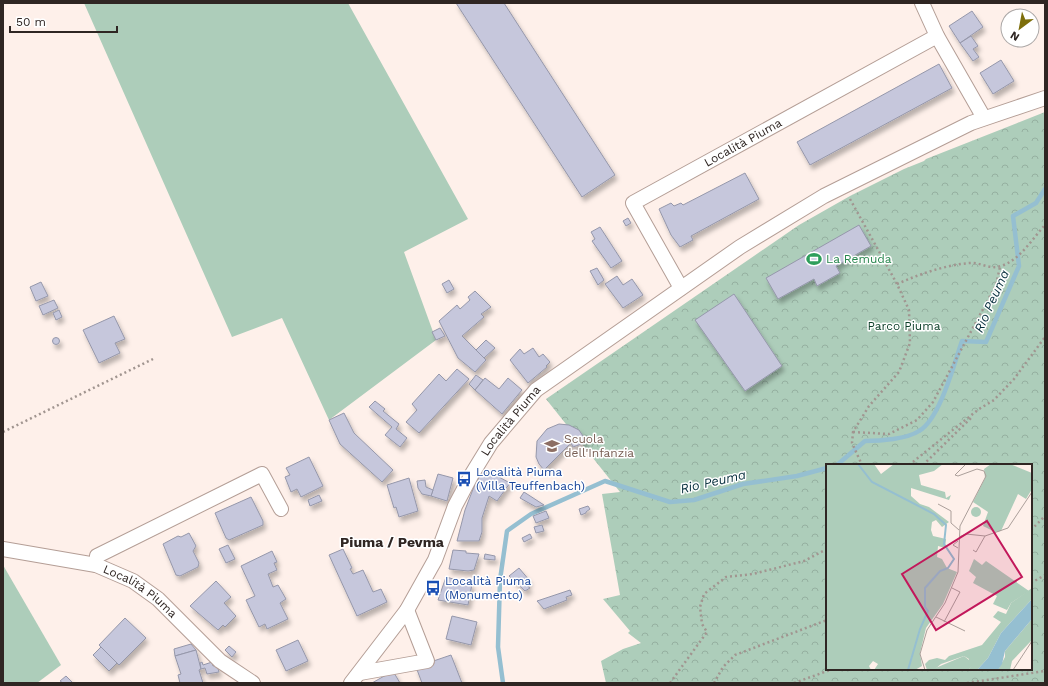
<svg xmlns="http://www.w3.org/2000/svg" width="1048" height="686" viewBox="0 0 1048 686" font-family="'Work Sans',sans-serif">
<defs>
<pattern id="forest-crowns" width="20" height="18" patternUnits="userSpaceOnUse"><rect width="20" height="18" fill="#adcdba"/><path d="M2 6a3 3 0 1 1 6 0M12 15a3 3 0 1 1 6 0" fill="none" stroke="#95b0a0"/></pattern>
<filter id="shadow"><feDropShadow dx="2.5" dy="4.5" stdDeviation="2" flood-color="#0004"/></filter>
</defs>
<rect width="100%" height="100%" fill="#fef0ea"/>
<g fill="#adcdba">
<polygon points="84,3 348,3 468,219 404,252 436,340 329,420 282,318 232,337"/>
<polygon points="3,565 61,665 37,683 3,683"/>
</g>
<path fill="url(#forest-crowns)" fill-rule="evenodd" d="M1045,112V683H606L601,661L623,649L641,643L628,633L630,631L603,599L620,595L602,494L620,492L546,399L799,225L850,196L904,169L924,161L926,159ZM827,465H1031V669H827Z"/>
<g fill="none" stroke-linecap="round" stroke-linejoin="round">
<g stroke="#95bfd1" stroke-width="4.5">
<path d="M837,465L865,441C880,441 907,439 919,431C940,419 954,364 962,341L986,342L1019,266L1013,216L1036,203L1045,189"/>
<polyline points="503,683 498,647 500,580 507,531 531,514 605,481 670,502 694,500 743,484 797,476 827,468"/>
</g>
</g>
<g fill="#c6c7dc" stroke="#9597aa" filter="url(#shadow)">
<polygon points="456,3 504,3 615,175 582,197"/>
<polygon points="972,11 983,27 960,43 949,26"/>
<polygon points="971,36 978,46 973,49 979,57 973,61 960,43"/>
<polygon points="1001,60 1014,81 993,94 980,73"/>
<polygon points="939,64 952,88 810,165 797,142"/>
<polygon points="745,173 759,199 691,236 693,240 680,247 671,235 659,209 671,203 674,206 681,203 683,205"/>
<polygon points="628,218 631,223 626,226 623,221"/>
<polygon points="859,225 871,246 836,266 840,273 817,286 814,279 778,299 766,278"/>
<polygon points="600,227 622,261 611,268 592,241 595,239 591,232"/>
<polygon points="597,268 604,280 598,285 590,271"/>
<polygon points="617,276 623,285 632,279 643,295 623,308 605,284"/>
<polygon points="449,280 454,289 447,293 442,284"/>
<polygon points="41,282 48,296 36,301 30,287"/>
<polygon points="475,291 491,307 481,314 484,317 462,336 486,360 475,372 458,358 439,321 457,305 460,309 470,300 468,297"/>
<polygon points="734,294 782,366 745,391 695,320"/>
<polygon points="54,300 58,308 43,315 39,306"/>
<polygon points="59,310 62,317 56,320 53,313"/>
<polygon points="114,316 125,339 115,343 120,353 99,363 83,330"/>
<polygon points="440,328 445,336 436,340 432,332"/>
<circle cx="56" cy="341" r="3.5"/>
<polygon points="486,340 495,348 484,358 476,350"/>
<polygon points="533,348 539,357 543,354 550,362 546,366 547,367 528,383 510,360 520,349 524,354"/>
<polygon points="457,369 469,379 419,433 406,422 417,410 412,404 439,374 446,381"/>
<polygon points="476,375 483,380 475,390 469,384"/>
<polygon points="485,378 499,389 508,378 522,390 502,414 475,390"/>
<polygon points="375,401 385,409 383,411 399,424 396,429 407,438 400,447 385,435 392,427 369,407"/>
<polygon points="344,413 354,433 393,470 382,482 340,444 329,420"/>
<polygon points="559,424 569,425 579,430 587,442 573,447 571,443 544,470 539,464 536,457 537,441 547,429"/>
<polygon points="309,457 323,486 301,497 297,489 291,492 285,477 290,475 286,468"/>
<polygon points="484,469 510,483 497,501 489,496 482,518 482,532 479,541 457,541 465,510 475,484"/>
<polygon points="438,474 453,478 447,501 431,496"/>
<polygon points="409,478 418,511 399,517 396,507 394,508 387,485"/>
<polygon points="425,480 426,487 433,490 431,496 422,494 418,488 417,481"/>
<polygon points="524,492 544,505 536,507 520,498"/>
<polygon points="319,495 322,501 310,506 308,500"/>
<polygon points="251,497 263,521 263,525 229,540 226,538 215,513"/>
<polygon points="588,506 590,509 586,512 586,513 581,515 579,509"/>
<polygon points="546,511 549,518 536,523 533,516"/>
<polygon points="542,525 544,531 536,533 534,527"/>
<polygon points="189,533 196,546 193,551 199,563 198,567 180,576 176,575 163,544 178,536 181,537"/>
<polygon points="530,534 532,538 524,542 522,538"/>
<polygon points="228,545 235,559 226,563 219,549"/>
<polygon points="343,549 352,568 350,569 353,574 363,570 373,592 381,589 387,602 357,616 329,555"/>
<polygon points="453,550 466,551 466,553 479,554 474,570 468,571 449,569"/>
<polygon points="272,551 277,562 274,563 277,570 268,574 273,587 278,585 286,599 280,603 288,619 267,629 265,624 259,627 246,600 255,596 241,566"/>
<polygon points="485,554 495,556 495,560 484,559"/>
<polygon points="519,568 530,581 526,585 530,588 525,591 509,576"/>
<polygon points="446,577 472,584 468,605 438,600"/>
<polygon points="216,581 231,597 224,603 236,616 225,627 223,625 218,630 190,606"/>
<polygon points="570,590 572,595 566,597 567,600 544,609 537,601"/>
<polygon points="452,616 477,622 471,645 446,639"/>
<polygon points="125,618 146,638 119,665 99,645"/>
<polygon points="298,640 308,661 286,671 276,650"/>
<polygon points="191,644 196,650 175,656 174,649"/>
<polygon points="229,646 236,652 232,657 225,650"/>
<polygon points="101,647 117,663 109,671 93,655"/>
<polygon points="196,650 201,669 199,670 203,683 180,683 178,675 181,674 175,656"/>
<polygon points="451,655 462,683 422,683 416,667"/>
<polygon points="202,662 203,665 212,662 213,666 217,665 219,672 207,674 205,668 201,669 200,663"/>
<polygon points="393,671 400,683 372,683"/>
<polygon points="66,676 72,682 70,683 63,683 60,681"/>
</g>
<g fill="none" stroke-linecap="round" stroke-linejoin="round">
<g stroke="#b49e96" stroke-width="16">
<g id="minor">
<polyline points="922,3 937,36 984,118"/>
<path id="s1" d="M681,288L633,203L937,36"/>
<path id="s2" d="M3,549L96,565L133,581L158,599L220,661L253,683"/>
<polyline points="96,565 97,556 262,474 281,509"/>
<polyline points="360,673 427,661 407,610"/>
<path id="s3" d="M351,683L407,610L435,560L455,506L472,474L491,443L536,390L740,247L824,196L971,123L1045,98"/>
</g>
</g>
<g stroke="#a19590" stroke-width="2.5" stroke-dasharray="2 3" stroke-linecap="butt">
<polyline points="850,199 897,284 909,310 910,343 899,372 869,406 853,432 852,443 862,465"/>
<path d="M897,284C920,274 945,265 970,263C980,262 990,270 1001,266C1020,260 1032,239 1045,225"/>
<polyline points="3,432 153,359"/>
<polyline points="853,432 889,434 917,420 933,402 996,285 1000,267"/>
<polyline points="909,465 979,409 994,400 1014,379 1045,337"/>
<polyline points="923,465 971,418"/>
<polyline points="1031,530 1045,516"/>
<polyline points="1031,583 1045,575"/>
<polyline points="670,683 707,632 702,624 700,607 704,594 726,577 753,574 804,561 827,549"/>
<polyline points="714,683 723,667 735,655 827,620"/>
<polyline points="794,683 833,669"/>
<polyline points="967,683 1045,671"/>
</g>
<use href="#minor" stroke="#fff" stroke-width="14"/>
</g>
<defs>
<g id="stadium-bare" transform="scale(1.2)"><path d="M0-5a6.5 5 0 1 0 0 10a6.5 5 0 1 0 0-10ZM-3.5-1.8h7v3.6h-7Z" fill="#2e9e5b" stroke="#fff" stroke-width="2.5" paint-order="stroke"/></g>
<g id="school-bare" transform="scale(1.2)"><path d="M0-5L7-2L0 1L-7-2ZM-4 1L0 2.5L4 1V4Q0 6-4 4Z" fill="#8d6e63" stroke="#fff" stroke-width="2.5" paint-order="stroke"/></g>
<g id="bus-bare" transform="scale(1.2)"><path d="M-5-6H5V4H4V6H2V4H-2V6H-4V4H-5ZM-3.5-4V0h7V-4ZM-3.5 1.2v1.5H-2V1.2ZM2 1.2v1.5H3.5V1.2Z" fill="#1a4fb4" stroke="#fff" stroke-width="2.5" paint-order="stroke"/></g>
</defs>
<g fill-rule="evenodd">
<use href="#stadium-bare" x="814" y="259"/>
<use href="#school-bare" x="552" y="446"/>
<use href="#bus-bare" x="464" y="479"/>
<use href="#bus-bare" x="433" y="588"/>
</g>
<g text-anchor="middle" stroke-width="3" stroke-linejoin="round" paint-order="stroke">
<g font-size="12" fill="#2f2623" stroke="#fff">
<text dy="4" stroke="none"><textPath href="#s1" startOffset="223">Località Piuma</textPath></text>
<text dy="4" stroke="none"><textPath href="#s3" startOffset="309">Località Piuma</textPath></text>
<text dy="4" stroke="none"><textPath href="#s2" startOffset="146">Località Piuma</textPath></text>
</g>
<g font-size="12" fill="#27864d" stroke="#fff" text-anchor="start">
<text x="826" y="263">La Remuda</text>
</g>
<g font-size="12" fill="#0e402a" stroke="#fff">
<text x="904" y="330">Parco Piuma</text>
</g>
<g font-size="12" fill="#785e54" stroke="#fff" text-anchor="start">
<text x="564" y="443">Scuola<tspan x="564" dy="14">dell'Infanzia</tspan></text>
</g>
<g font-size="12" fill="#164399" stroke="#fff" text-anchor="start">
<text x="476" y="476">Località Piuma<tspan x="476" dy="14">(Villa Teuffenbach)</tspan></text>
<text x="445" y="585">Località Piuma<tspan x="445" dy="14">(Monumento)</tspan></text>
</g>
<g font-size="13" font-style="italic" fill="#072f3d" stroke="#fff">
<text transform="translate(991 301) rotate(-66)" y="5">Rio Peuma</text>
<text transform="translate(713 481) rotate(-13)" y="5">Rio Peuma</text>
</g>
<g font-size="14" font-weight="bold" fill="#2f2623" stroke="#fff">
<text x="392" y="547">Piuma / Pevma</text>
</g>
</g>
<g transform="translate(826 464)">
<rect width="206" height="206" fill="#fef0ea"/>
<path d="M165,0H184L206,9V25L200,35L192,30L175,67L169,68L157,62L162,48L147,38L159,14L158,5ZM148,95L156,101L160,97L203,127L185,139L181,146L167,140L171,132L147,119L150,113L143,107ZM138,192L148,200L142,206L107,205Z" fill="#adcdba"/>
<path d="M0,0H48L55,10L68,0H117L108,7L93,11L95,21L119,28L120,34L125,31L123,36L85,24V32L94,40L103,43L123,58L116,63L110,56L106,58L105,66L107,72L120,75L119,84L112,82L111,93L116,95L121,104L131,108L117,140L100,164L94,189L96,202L89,206H48L52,200L47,197L43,202L45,206H0ZM206,124V135L175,169L162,194L151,206H142L147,200L142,201L143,195L138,192L115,200L108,206H101L99,200L103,196L111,194L119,196L123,192L156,181L175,158L167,153L172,147L180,150L185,139ZM206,155V176L186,197L184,206H172L179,193V187Z" fill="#adcdba"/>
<path d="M145 48a5 5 0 1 1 10 0a5 5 0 1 1-10 0Z" fill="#adcdba"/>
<path d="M206,135V155L179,187L176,200L172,206H151L162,194L175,169Z" fill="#95bfd1"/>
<path fill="none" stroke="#95bfd1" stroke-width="2" d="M32,0L46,18L108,50L120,61L118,80L128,95L122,104L114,107L99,124V143L102,147L94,165L82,206"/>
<path fill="none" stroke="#ab9f9a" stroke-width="1" d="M129,11L140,0M112,40L125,47V59L133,66M133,73L140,70L159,72L182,64L206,28M132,84L127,81L132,77M147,86L150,88L159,72M110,153L139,167M118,158L134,128L126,124M99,206L94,190L101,166L119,139L132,108L134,62L160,12L158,7L151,5L132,12L129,11M187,206L206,177"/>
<path fill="#c2185b" fill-opacity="0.15" stroke="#c2185b" stroke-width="2" d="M161,57L196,113L110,166L76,110Z"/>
<rect width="206" height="206" fill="none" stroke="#2f2623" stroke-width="2"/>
</g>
<rect width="1048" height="686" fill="none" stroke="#2f2623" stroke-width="8"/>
<g transform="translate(1020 28) rotate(212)"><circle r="19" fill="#ffffff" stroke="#aca8a7"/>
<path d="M0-3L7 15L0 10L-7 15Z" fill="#7d6e0b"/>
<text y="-6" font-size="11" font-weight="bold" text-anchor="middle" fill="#2f2623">N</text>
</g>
<path d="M10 26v6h107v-6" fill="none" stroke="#2f2623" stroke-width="2"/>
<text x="16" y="26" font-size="12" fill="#2f2623" stroke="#ffffff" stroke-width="3" paint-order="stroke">50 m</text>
</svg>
